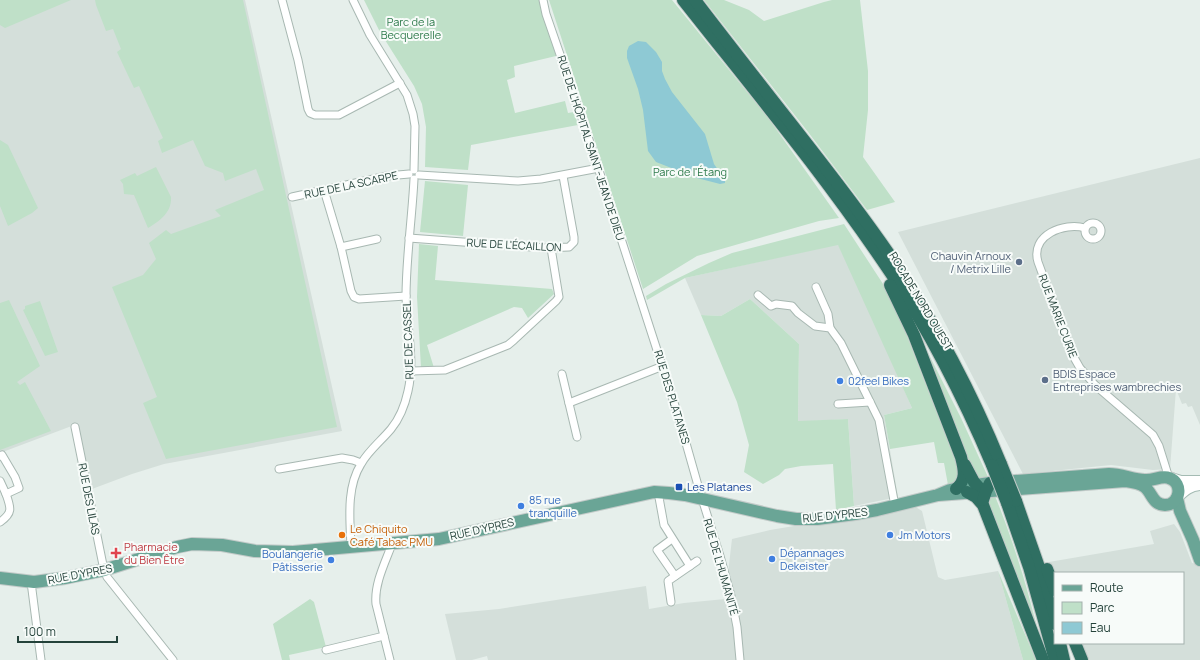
<svg xmlns="http://www.w3.org/2000/svg" width="1200" height="660" viewBox="0 0 1200 660" font-family="Manrope,sans-serif">
<rect width="100%" height="100%" fill="#e6efeb"/>
<g fill="#d4dfda">
<polygon points="0,0 245,0 342,431 164,464 132,474 92,489 77,424 0,453"/>
<polygon points="1200,158 1200,425 1192,406 1188,407 1186,403 1182,404 1176,389 1170,469 1153,470 1111,465 1023,474 898,232"/>
<polygon points="838,244 868,307 912,408 884,415 898,497 854,506 848,419 798,422 799,344 750,299 721,316 701,315 685,278"/>
<polygon points="914,506 922,511 938,577 945,580 998,571 1023,660 488,660 487,656 472,660 456,660 445,614 499,609 646,586 649,609 684,603 725,599 732,539 770,530"/>
<polygon points="1174,524 1180,532 1192,563 1200,564 1200,660 1082,660 1077,643 1183,643 1183,573 1055,573 1055,577 1049,562 1154,544 1150,531"/>
</g>
<g fill="#bfe0c8">
<polygon points="0,0 71,0 5,28 0,25"/>
<polygon points="95,0 243,0 337,427 166,459 143,403 157,397 112,287 143,275 156,259 149,243 166,230 171,234 221,216 215,210 264,190 256,169 225,181 223,173 205,166 193,140 162,153 158,141 163,138 139,86 134,88 117,52 121,49 113,29 106,31 96,5"/>
<polygon points="364,0 539,0 556,56 514,66 515,77 507,80 515,113 565,101 568,113 574,112 578,125 471,145 468,170 425,167 426,127 422,104 414,86 380,32"/>
<polygon points="549,0 672,0 769,119 839,218 819,221 697,256 643,289"/>
<polygon points="704,0 724,0 749,10 764,21 824,2 832,0 860,0 868,71 868,110 863,157 895,202 867,210 808,132"/>
<polygon points="0,140 8,145 38,208 32,213 8,226 0,206"/>
<path d="M156,167L171,197C172,212 160,221 148,228L134,195L124,194L123,184L120,180L135,173L137,176Z"/>
<polygon points="425,181 468,185 463,236 420,232"/>
<path d="M844,224L885,287L900,318L959,470C959,478 955,483 948,485L944,463H938L934,442L890,449L884,415L912,408L838,245L685,278L647,300L646,296L666,284L709,263L732,253Z"/>
<polygon points="419,244 438,246 435,280 552,289 554,294 528,318 522,308 514,307 427,345 434,368 421,368 417,297"/>
<polygon points="750,299 799,344 798,421 848,419 854,506 836,510 833,464 801,466 785,469 779,475 763,484 744,472 749,445 737,402 701,315 721,316"/>
<polygon points="9,300 40,366 17,382 20,385 25,382 51,431 0,450 0,303"/>
<polygon points="40,301 58,352 45,356 23,310 25,309 25,306"/>
<polygon points="921,339 961,418 988,477 979,478 976,477 969,465 958,431 933,373"/>
<path d="M995,496C1015,545 1030,596 1042,648L988,502L991,497Z"/>
<polygon points="998,571 1036,660 1023,660"/>
<polygon points="310,599 314,602 326,647 289,655 290,660 282,660 273,624"/>
</g>
<polygon fill="#8ec9d4" points="638,41 646,42 656,52 662,62 662,71 665,79 672,92 705,134 714,164 725,180 725,183 720,184 697,178 656,162 648,151 643,110 638,89 627,58 627,51 629,46"/>
<g fill="none" stroke-linecap="round" stroke-linejoin="round">
<g stroke="#a8b8b2" stroke-width="9">
<g id="street">
<polyline points="282,0 298,60 308,109 310,113 315,115 339,115 400,83"/>
<polyline points="353,0 370,35 407,95 413,114 415,126 414,170"/>
<polyline points="543,0 546,14 583,121 678,415 699,489 720,556 731,596 737,627 740,660"/>
<polyline points="419,175 518,181 541,179 599,168"/>
<polyline points="324,190 341,247 351,291 354,297 359,299 406,296"/>
<polyline points="292,197 387,176 409,174"/>
<circle cx="1093" cy="231" r="8"/>
<path d="M1085,228C1064,222 1030,235 1038,262L1072,354L1080,368L1095,385L1153,435L1159,446L1169,478"/>
<polyline points="409,238 545,248 569,247 574,242 574,237 563,176"/>
<polyline points="341,247 377,239"/>
<polyline points="816,287 828,314 830,328"/>
<polyline points="758,295 771,306 776,304 792,306 798,313 815,326 830,328 841,343 879,420 895,506"/>
<polyline points="411,371 445,370 508,345 514,340 556,301 559,297 551,248"/>
<polyline points="562,374 577,437"/>
<polyline points="569,403 663,366"/>
<polyline points="838,404 870,402"/>
<polyline points="75,427 104,570 107,577 173,660"/>
<polyline points="0,456 2,455 15,477 19,488 6,494 0,481"/>
<polyline points="279,469 342,458 353,460 361,463"/>
<polyline points="658,492 664,525 690,566"/>
<path d="M0,522C13,513 11,508 6,494"/>
<polyline points="672,539 657,550 675,576"/>
<path d="M351,547C350,520 346,488 361,464C368,451 381,441 391,429C400,418 405,405 408,391C415,361 407,328 406,297C406,258 412,219 414,179"/>
<polyline points="31,582 41,660"/>
<polyline points="671,602 668,581 697,561"/>
<polyline points="326,650 384,636"/>
<path d="M390,660L376,604C374,584 385,563 392,544"/>
</g>
</g>
<g stroke="#a4bbb3" stroke-width="12">
<g id="secondary">
<polyline points="1171,478 1181,481 1200,481"/>
<path d="M1178,497C1185,490 1190,486 1200,485"/>
</g>
</g>
<g stroke="#c2cac8" stroke-width="14">
<g id="primary">
<polyline points="1177,498 1180,511 1193,540 1200,560"/>
<path d="M0,578L34,582L65,578L104,570L177,547L192,544L222,545L255,551L293,552L439,539L654,492L669,493L685,495L777,516L796,519H817L855,514L877,510L938,495L950,490L969,486L990,483L1109,474C1122,474 1133,480 1145,480C1153,481 1162,475 1169,478C1184,483 1180,505 1165,505C1153,505 1152,493 1145,487C1140,483 1132,482 1125,481L938,495"/>
</g>
</g>
<g stroke="#c2cac8" stroke-width="14">
<g id="highway">
<path d="M683,0C754,90 828,179 892,275C931,334 964,399 992,465"/>
<path d="M695,0C727,42 760,84 793,126C826,168 859,210 889,254C933,320 971,390 1001,464"/>
<path d="M890,285L914,335L961,457C964,469 967,480 956,489"/>
<polyline points="965,465 974,482 983,492"/>
<polyline points="967,492 976,497 983,505 1043,660"/>
<polyline points="983,500 986,491 990,483"/>
<polyline points="1016,501 1040,570 1055,624"/>
<polyline points="1007,503 1029,567 1055,660"/>
<polyline points="1047,569 1055,590"/>
<polyline points="1060,643 1064,660"/>
<polyline points="1075,643 1082,660"/>
</g>
</g>
<use href="#street" stroke="#fff" stroke-width="7"/>
<use href="#secondary" stroke="#fff" stroke-width="10"/>
<use href="#primary" stroke="#6aa596" stroke-width="12"/>
<use href="#highway" stroke="#2f6f62" stroke-width="12"/>
<g stroke="#c2cac8" stroke-width="14" stroke-linecap="butt">
<g id="highway-bridge">
<polyline points="1001,464 1016,501"/>
<polyline points="992,465 1007,503"/>
</g>
</g>
<use href="#highway-bridge" stroke="#2f6f62" stroke-width="12"/>
</g>
<g fill="#5c6f8a" stroke="#f7fbf9" stroke-width="1.5">
<circle cx="1019" cy="262" r="4"/>
<circle cx="1045" cy="380" r="4"/>
</g>
<g fill="#3f7fe0" stroke="#f7fbf9" stroke-width="1.5">
<circle cx="840" cy="381" r="4"/>
<circle cx="521" cy="506" r="4"/>
<circle cx="890" cy="535" r="4"/>
<circle cx="772" cy="559" r="4"/>
<circle cx="331" cy="560" r="4"/>
</g>
<rect fill="#1a4fb4" stroke="#f7fbf9" stroke-width="1.5" x="675" y="483" width="8" height="8" rx="2"/>
<circle fill="#e8710a" stroke="#f7fbf9" stroke-width="1.5" cx="342" cy="535" r="4"/>
<path fill="#e0444e" stroke="#f7fbf9" stroke-width="1.5" d="M114 547h4v4h4v4h-4v4h-4v-4h-4v-4h4z"/>
<g text-anchor="middle" stroke-width="4" stroke-linejoin="round" paint-order="stroke">
<g font-size="11" fill="#2d7a4b" stroke="#f7fbf9">
<text x="411" y="26">Parc de la<tspan x="411" dy="13">Becquerelle</tspan></text>
<text x="690" y="176">Parc de l'Étang</text>
</g>
<g font-size="11" fill="#24423a" stroke="#f7fbf9">
<text transform="translate(591 148) rotate(72)" y="4">RUE DE L'HÔPITAL SAINT-JEAN DE DIEU</text>
<text transform="translate(351 185) rotate(-12)" y="4">RUE DE LA SCARPE</text>
<text transform="translate(514 245) rotate(3)" y="4">RUE DE L'ÉCAILLON</text>
<text transform="translate(921 301) rotate(59)" y="4">ROCADE NORD OUEST</text>
<text transform="translate(1058 316) rotate(69)" y="4">RUE MARIE CURIE</text>
<text transform="translate(408 340) rotate(-92)" y="4">RUE DE CASSEL</text>
<text transform="translate(672 397) rotate(73)" y="4">RUE DES PLATANES</text>
<text transform="translate(89 499) rotate(79)" y="4">RUE DES LILAS</text>
<text transform="translate(835 515) rotate(-6)" y="4">RUE D'YPRES</text>
<text transform="translate(482 529) rotate(-13)" y="4">RUE D'YPRES</text>
<text transform="translate(721 567) rotate(74)" y="4">RUE DE L'HUMANITÉ</text>
<text transform="translate(80 574) rotate(-11)" y="4">RUE D'YPRES</text>
</g>
<g font-size="11" fill="#4e5e75" stroke="#f7fbf9" text-anchor="end">
<text x="1011" y="260">Chauvin Arnoux<tspan x="1011" dy="13">/ Metrix Lille</tspan></text>
<text x="1053" y="378" text-anchor="start">BDIS Espace<tspan x="1053" dy="13">Entreprises wambrechies</tspan></text>
</g>
<g font-size="11" fill="#366cbe" stroke="#f7fbf9" text-anchor="start">
<text x="848" y="385">02feel Bikes</text>
<text x="529" y="504">85 rue<tspan x="529" dy="13">tranquille</tspan></text>
<text x="898" y="539">Jm Motors</text>
<text x="780" y="557">Dépannages<tspan x="780" dy="13">Dekeister</tspan></text>
<text x="323" y="558" text-anchor="end">Boulangerie<tspan x="323" dy="13">Pâtisserie</tspan></text>
</g>
<g font-size="11" fill="#164399" stroke="#f7fbf9" text-anchor="start">
<text x="687" y="491">Les Platanes</text>
</g>
<g font-size="11" fill="#c56008" stroke="#f7fbf9" text-anchor="start">
<text x="350" y="533">Le Chiquito<tspan x="350" dy="13">Café Tabac PMU</tspan></text>
</g>
<g font-size="11" fill="#be3a42" stroke="#f7fbf9" text-anchor="start">
<text x="124" y="551">Pharmacie<tspan x="124" dy="13">du Bien Être</tspan></text>
</g>
</g>
<rect x="1054" y="572" width="130" height="72" fill="#f7fbf9" stroke="#a3b1ad"/>
<rect x="1062" y="585" width="20" height="6" fill="#6aa596" stroke="#a3b1ad"/>
<text x="1090" y="592" font-size="12" fill="#24423a">Route</text>
<rect x="1062" y="602" width="20" height="12" fill="#bfe0c8" stroke="#a3b1ad"/>
<text x="1090" y="612" font-size="12" fill="#24423a">Parc</text>
<rect x="1062" y="622" width="20" height="12" fill="#8ec9d4" stroke="#a3b1ad"/>
<text x="1090" y="632" font-size="12" fill="#24423a">Eau</text>
<path d="M18 636v6h99v-6" fill="none" stroke="#24423a" stroke-width="2"/>
<text x="24" y="636" font-size="12" fill="#24423a" stroke="#f7fbf9" stroke-width="3" paint-order="stroke">100 m</text>
</svg>
